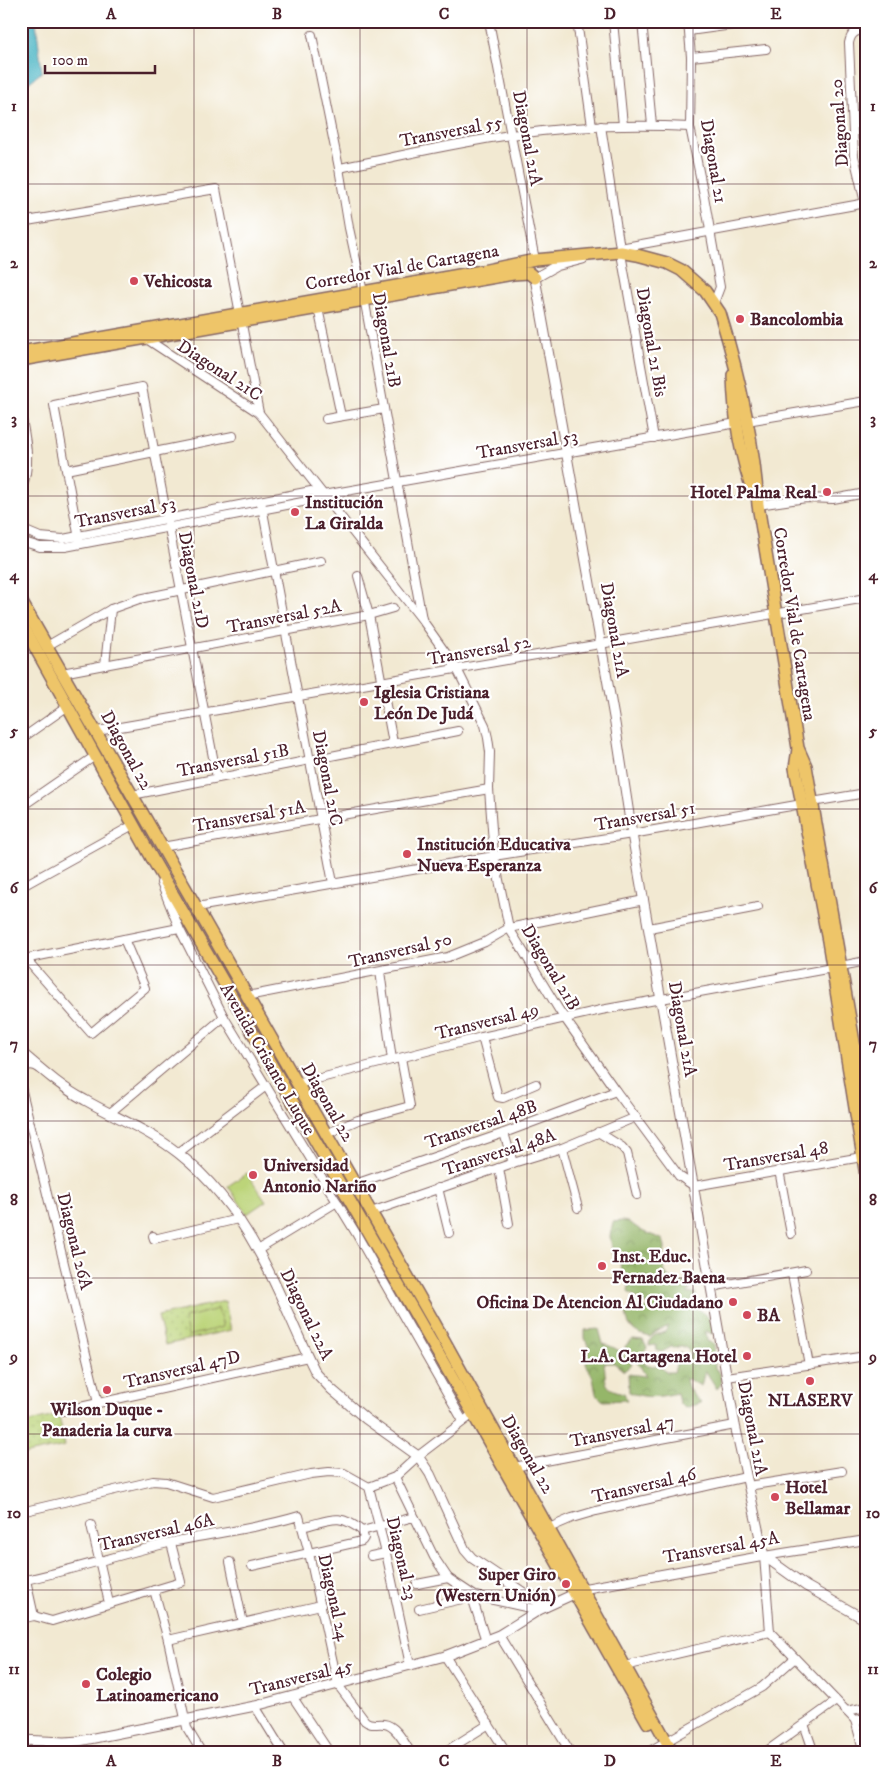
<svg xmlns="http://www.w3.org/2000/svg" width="887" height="1774" viewBox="0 0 887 1774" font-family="'IM FELL DW Pica',serif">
<defs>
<pattern id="grass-dots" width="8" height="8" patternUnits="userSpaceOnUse" patternTransform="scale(1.25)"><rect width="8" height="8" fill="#bcd479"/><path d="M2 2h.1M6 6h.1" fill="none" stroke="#a3b669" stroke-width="1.8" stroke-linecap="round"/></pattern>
<pattern id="forest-crowns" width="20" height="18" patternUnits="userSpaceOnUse" patternTransform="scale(1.25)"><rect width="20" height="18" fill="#95b669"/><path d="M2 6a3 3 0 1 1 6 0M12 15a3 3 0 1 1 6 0" fill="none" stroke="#7c9357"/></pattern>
</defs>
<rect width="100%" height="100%" fill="#fff"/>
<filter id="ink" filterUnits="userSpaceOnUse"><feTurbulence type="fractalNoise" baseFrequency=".02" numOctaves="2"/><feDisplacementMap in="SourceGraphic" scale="10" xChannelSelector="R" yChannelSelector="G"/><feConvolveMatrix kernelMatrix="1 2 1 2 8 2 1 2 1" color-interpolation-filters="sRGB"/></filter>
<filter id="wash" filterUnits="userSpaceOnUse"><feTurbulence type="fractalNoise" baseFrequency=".0096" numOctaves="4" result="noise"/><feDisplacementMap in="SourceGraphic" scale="20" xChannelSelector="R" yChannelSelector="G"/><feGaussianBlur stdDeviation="1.12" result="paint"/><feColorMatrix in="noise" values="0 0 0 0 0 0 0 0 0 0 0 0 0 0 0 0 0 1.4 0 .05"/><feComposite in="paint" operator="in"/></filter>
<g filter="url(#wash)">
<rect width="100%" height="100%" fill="#f2e9d2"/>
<g fill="url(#grass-dots)" stroke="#837a52">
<polygon points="225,1301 231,1330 165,1345 158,1316"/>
<polygon points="59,1415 65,1446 21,1455 21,1424"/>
</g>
<g fill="url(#forest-crowns)" stroke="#706a4a">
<path d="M622,1221C632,1222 636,1228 644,1232C650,1235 657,1236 663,1240C668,1253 662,1253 663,1264C664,1277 674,1283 686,1283L690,1290L687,1293H696V1307C703,1312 714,1321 716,1330L712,1334L706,1331L707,1341L714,1344L715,1368L720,1373L721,1384L717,1389L705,1370L701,1386L686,1378C687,1390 693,1395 701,1403L684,1408L679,1403L677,1393C660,1397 646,1399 629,1392L628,1374L646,1376L635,1358L627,1355L625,1346L633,1339L643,1340L647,1348L642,1355L645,1364L662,1368L666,1372H674L680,1351L681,1359L691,1354L686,1347H671L662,1352L657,1351L656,1345L649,1346C649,1336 657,1334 665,1332L669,1326L658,1331L650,1337C635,1333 628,1329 626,1313L651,1307L628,1292L630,1280L622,1271L619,1259L625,1253L613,1254L610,1236L613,1222Z"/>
<path d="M599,1329L603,1344C616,1347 624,1353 632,1364L624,1371L614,1363H604C607,1382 601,1388 624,1393L627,1400L603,1401L596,1394L593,1378L586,1364L589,1349L585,1338V1330Z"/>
</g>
<g fill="#bcd479" stroke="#837a52">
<polygon points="247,1173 266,1201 247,1214 228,1186"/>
<polygon points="218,1309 223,1327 188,1336 184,1318"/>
</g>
<polygon fill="#45b2c2" stroke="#486876" points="21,21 36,21 42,72 21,89"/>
</g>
<g filter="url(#ink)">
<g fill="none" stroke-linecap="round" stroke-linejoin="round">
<g stroke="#856665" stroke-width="10">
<g id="minor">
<polyline points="489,21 535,260"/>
<polyline points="577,21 592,126"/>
<polyline points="613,21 623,125"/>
<polyline points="642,21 652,125"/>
<polyline points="688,21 691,57 690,127 704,196 720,287 714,303"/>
<path d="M866,29C855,31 851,33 849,43L854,156L866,207"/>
<polyline points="689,31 761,21"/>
<polyline points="312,35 339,168 349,228 363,292 422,619"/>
<polyline points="691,57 766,49"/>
<polyline points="601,126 620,248 654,438"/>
<path d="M339,168C396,157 454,143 511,135C571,126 630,124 690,127"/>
<polyline points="21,222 216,189 259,413"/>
<polyline points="620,248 866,203"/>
<polyline points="318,308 341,416"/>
<polyline points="145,338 259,413 423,621 457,669 485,725 488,738 490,752 489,789 494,856 509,928 559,1010 616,1091 679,1176 694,1186 862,1157"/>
<path d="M21,414C26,441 32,465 21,490"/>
<polyline points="326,419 384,409"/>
<polyline points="747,421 866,401"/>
<polyline points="66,470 233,436"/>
<polyline points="261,501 333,883"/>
<polyline points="758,505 806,498 833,499 866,493"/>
<polyline points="21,529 40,537 63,539 311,491 323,495"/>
<polyline points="21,541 40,547 65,547 313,500 323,495 737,423"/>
<polyline points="80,544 54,405 142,387 217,778"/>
<polyline points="358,576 369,615 393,743"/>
<polyline points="47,646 111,609 139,599 321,561"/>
<polyline points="105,665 111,609"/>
<polyline points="62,673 369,615 393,608"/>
<polyline points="97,731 866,598"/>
<polyline points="21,739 68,706"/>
<polyline points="132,795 458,731"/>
<polyline points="812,802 866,793"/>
<polyline points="21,807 95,756"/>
<polyline points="162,847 489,789"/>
<polyline points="161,883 179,928 224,1017 357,1235 463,1421"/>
<polyline points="21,887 133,825"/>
<polyline points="197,907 494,856 632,834 802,804"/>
<polyline points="649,928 758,907"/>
<polyline points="24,959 179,928"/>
<polyline points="26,959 91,1033 145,988 124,939"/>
<polyline points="841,966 866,961"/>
<polyline points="380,971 392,1060"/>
<polyline points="247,996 448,957 485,942 509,928 644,900"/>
<polyline points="482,1037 498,1097 503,1098 536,1084"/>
<path d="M21,1071C26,1064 33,1064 39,1068"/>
<polyline points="297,1084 482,1037 601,1010 832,968"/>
<polyline points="21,1087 98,1403"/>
<polyline points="110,1113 224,1017"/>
<polyline points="598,1132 622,1147 627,1153 637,1195"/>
<polyline points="504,1133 513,1163"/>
<polyline points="326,1134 358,1120 410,1106 401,1058"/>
<polyline points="562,1148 578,1208"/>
<polyline points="178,1153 266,1086"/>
<polyline points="499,1168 509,1224"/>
<polyline points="779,1170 791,1234"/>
<polyline points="355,1184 504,1133 616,1091"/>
<polyline points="438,1188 449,1233"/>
<polyline points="371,1212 513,1163 562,1148 636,1117"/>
<polyline points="153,1236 154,1239 238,1219"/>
<polyline points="258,1250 337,1202"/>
<polyline points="792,1274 809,1365"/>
<polyline points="711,1287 806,1270"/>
<polyline points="727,1377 866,1356"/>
<polyline points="62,1411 308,1357"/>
<polyline points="514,1467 735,1425"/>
<polyline points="395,1477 415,1518"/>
<polyline points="748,1486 842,1471"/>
<polyline points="369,1487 395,1477 418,1456 473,1414"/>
<polyline points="21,1512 153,1481 166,1482 213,1497 311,1474 329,1472 344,1473 369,1487 386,1553 410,1665"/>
<polyline points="91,1525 109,1603"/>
<path d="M302,1527C329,1521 338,1511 362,1531"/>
<polyline points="549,1528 572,1518 596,1511 746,1477"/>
<polyline points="371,1556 386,1553"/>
<polyline points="230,1562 243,1623"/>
<polyline points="252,1566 362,1541 364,1538 362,1531 410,1518 415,1518 434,1557 448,1578 475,1596 539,1610"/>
<polyline points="26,1580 34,1616"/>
<path d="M21,1581C72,1570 122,1554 172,1542C214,1533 257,1529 299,1516L309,1553L338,1685L365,1721C371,1726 376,1723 384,1724C396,1725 405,1744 411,1753"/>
<polyline points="417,1584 448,1578"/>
<polyline points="154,1590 168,1640 187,1728 202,1753"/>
<polyline points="472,1597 486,1641"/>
<polyline points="419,1609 475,1596"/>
<polyline points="21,1619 34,1616 52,1621 181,1582 171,1543"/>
<polyline points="499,1635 571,1753"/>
<polyline points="168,1640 321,1605"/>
<polyline points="445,1656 507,1753"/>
<polyline points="621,1667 770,1632"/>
<polyline points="292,1696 330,1753"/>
<polyline points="255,1706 284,1753"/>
<polyline points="847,1711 866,1707"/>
<polyline points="855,1720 866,1718"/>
<polyline points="804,1724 814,1753"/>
<polyline points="22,1739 27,1753"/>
<polyline points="443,1753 489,1724"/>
<polyline points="646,1753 762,1687 795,1658"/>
<polyline points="764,1753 836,1701"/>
<polyline points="864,1753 855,1720 770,1632 764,1556 866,1540"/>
</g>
</g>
<g stroke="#856665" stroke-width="11">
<g id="tertiary">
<polyline points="583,259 556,266 535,278 615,723 632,834 735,1425 764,1556"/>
<path d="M21,1052C41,1069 62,1088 85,1100C116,1118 149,1130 178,1153C210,1178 237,1213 257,1249C280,1289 295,1332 316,1373L331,1389L366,1419L418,1456L430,1474L465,1550L472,1558L545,1607"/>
<polyline points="764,1556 806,1586 866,1620"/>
<polyline points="582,1589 764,1556"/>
<polyline points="21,1740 65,1742 79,1741 255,1706 445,1656 499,1635 539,1610 574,1594"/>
</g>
</g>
<g stroke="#856665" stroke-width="14">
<g id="primary">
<path d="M21,352L482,271L535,260L621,252L637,255L667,263L681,270L705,291L720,313C739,375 754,440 758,505L798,748L806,766L866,1111"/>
<polyline points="21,360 513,274 529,273 535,278"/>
<path d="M733,375C734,415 740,457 754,494"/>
<polyline points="21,601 435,1324 673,1753"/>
<polyline points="21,622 153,860 473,1414 648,1723"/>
<polyline points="798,749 795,768 828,941 866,1176"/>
</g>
</g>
<use href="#minor" stroke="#fff" stroke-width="8"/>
<use href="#tertiary" stroke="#fff" stroke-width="9"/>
<use href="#primary" stroke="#eec569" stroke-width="11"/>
</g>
</g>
<path fill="none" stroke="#4a1f2b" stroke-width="1" stroke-opacity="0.55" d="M194,21V1753M360,21V1753M527,21V1753M693,21V1753M21,184H866M21,340H866M21,496H866M21,653H866M21,809H866M21,965H866M21,1121H866M21,1278H866M21,1434H866M21,1590H866"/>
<g fill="#d1495b" stroke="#fff" stroke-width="2">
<circle cx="134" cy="281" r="5"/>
<circle cx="740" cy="319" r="5"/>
<circle cx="827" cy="492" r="5"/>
<circle cx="295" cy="512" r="5"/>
<circle cx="364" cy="702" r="5"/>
<circle cx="407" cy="854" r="5"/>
<circle cx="253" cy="1175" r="5"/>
<circle cx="602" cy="1266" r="5"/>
<circle cx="733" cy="1302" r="5"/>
<circle cx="747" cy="1315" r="5"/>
<circle cx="747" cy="1356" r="5"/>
<circle cx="810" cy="1381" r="5"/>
<circle cx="107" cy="1390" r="5"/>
<circle cx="775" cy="1497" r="5"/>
<circle cx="566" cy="1584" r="5"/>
<circle cx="86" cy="1684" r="5"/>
</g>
<g text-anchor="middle" stroke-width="4.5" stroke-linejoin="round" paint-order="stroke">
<g font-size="18" fill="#4a1f2b" stroke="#fff">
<text transform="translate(839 123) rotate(-94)" y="6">Diagonal 20</text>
<text transform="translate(451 131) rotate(-11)" y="6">Transversal 55</text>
<text transform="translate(528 138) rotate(79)" y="6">Diagonal 21A</text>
<text transform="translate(714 161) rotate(80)" y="6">Diagonal 21</text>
<text transform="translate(402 267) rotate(-10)" y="6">Corredor Vial de Cartagena</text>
<text transform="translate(387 340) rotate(80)" y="6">Diagonal 21B</text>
<text transform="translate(652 342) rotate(80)" y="6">Diagonal 21 Bis</text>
<text transform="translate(220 370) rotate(33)" y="6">Diagonal 21C</text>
<text transform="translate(527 444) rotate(-10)" y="6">Transversal 53</text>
<text transform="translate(125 512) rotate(-11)" y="6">Transversal 53</text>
<text transform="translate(194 580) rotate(79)" y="6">Diagonal 21D</text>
<text transform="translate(284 616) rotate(-11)" y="6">Transversal 52A</text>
<text transform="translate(795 624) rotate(81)" y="6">Corredor Vial de Cartagena</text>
<text transform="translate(615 630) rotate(80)" y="6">Diagonal 21A</text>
<text transform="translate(479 650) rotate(-10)" y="6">Transversal 52</text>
<text transform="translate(127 750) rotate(61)" y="6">Diagonal 22</text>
<text transform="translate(233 760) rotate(-11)" y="6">Transversal 51B</text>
<text transform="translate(328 778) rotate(79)" y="6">Diagonal 21C</text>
<text transform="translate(249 816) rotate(-10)" y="6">Transversal 51A</text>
<text transform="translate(645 816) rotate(-10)" y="6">Transversal 51</text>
<text transform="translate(400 950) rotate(-13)" y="6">Transversal 50</text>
<text transform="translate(551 967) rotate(59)" y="6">Diagonal 21B</text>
<text transform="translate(487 1021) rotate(-14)" y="6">Transversal 49</text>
<text transform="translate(683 1029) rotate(80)" y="6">Diagonal 21A</text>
<text transform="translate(268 1059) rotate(60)" y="6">Avenida Crisanto Luque</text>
<text transform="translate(328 1102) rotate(60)" y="6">Diagonal 22</text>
<text transform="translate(481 1124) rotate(-19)" y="6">Transversal 48B</text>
<text transform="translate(499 1152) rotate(-18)" y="6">Transversal 48A</text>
<text transform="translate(776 1156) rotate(-10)" y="6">Transversal 48</text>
<text transform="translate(75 1241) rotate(76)" y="6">Diagonal 26A</text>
<text transform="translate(307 1314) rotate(64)" y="6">Diagonal 22A</text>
<text transform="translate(182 1369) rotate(-13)" y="6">Transversal 47D</text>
<text transform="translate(753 1428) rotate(79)" y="6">Diagonal 21A</text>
<text transform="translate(622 1431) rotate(-11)" y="6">Transversal 47</text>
<text transform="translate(528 1454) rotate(60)" y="6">Diagonal 22</text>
<text transform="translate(644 1485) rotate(-13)" y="6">Transversal 46</text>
<text transform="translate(156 1532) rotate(-13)" y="6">Transversal 46A</text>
<text transform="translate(721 1547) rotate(-10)" y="6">Transversal 45A</text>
<text transform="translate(402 1558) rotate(77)" y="6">Diagonal 23</text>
<text transform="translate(334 1597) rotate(77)" y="6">Diagonal 24</text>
<text transform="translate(301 1677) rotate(-14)" y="6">Transversal 45</text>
</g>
<g font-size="18" font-weight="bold" fill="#4a1f2b" stroke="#fff" text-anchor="start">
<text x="144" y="287">Vehicosta</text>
<text x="750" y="325">Bancolombia</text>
<text x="817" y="498" text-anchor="end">Hotel Palma Real</text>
<text x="305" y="508">Institución<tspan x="305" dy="21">La Giralda</tspan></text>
<text x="374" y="698">Iglesia Cristiana<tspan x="374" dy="21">León De Judá</tspan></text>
<text x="417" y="850">Institución Educativa<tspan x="417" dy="21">Nueva Esperanza</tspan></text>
<text x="263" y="1171">Universidad<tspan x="263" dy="21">Antonio Nariño</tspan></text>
<text x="612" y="1262">Inst. Educ.<tspan x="612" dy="21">Fernadez Baena</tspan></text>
<text x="723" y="1308" text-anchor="end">Oficina De Atencion Al Ciudadano</text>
<text x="757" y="1321">BA</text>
<text x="737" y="1362" text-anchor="end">L.A. Cartagena Hotel</text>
<text x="810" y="1406" text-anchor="middle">NLASERV</text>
<text x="107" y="1415" text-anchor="middle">Wilson Duque -<tspan x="107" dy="21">Panaderia la curva</tspan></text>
<text x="785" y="1493">Hotel<tspan x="785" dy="21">Bellamar</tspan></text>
<text x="556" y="1580" text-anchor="end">Super Giro<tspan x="556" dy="21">(Western Unión)</tspan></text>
<text x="96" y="1680">Colegio<tspan x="96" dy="21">Latinoamericano</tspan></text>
</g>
</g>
<rect width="887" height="1774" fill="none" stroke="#fff" stroke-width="55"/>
<path d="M45 65v8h110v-8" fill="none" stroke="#4a1f2b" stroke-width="2.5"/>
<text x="52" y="65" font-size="15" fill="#4a1f2b" stroke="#ffffff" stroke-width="4" paint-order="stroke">100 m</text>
<rect x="28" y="28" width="832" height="1718" fill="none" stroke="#4a1f2b" stroke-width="2"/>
<g font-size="16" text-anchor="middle" font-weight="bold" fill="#4a1f2b">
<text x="111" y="19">A</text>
<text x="277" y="19">B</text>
<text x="444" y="19">C</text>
<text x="610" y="19">D</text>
<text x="776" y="19">E</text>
<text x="14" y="111">1</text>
<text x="873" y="111">1</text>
<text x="14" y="268">2</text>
<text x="873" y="268">2</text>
<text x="14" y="424">3</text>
<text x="873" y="424">3</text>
<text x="14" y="580">4</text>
<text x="873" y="580">4</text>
<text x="14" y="736">5</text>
<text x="873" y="736">5</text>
<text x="14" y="893">6</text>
<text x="873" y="893">6</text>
<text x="14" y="1049">7</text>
<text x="873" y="1049">7</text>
<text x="14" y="1205">8</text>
<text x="873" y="1205">8</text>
<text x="14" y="1362">9</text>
<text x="873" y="1362">9</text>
<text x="14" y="1518">10</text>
<text x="873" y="1518">10</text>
<text x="14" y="1674">11</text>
<text x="873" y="1674">11</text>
<text x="111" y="1766">A</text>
<text x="277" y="1766">B</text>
<text x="444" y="1766">C</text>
<text x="610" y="1766">D</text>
<text x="776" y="1766">E</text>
</g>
</svg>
